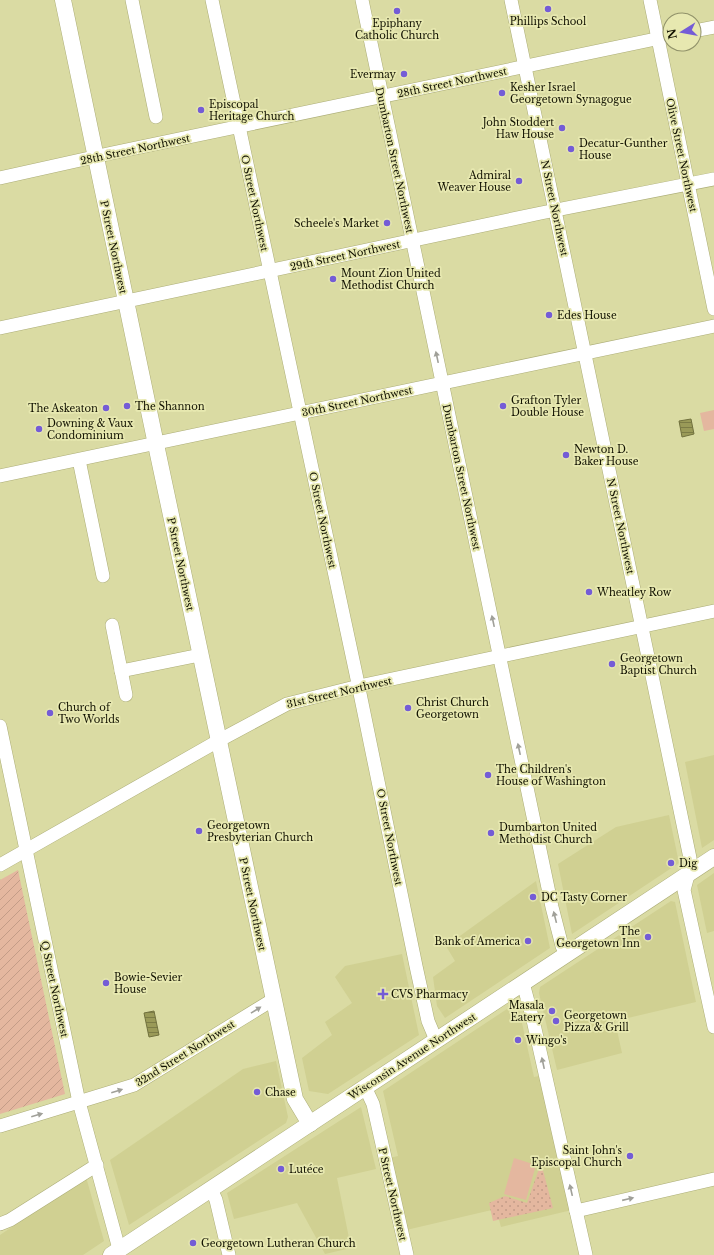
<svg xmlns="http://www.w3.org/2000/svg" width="714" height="1255" viewBox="0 0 714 1255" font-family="'Libre Baskerville',serif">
<defs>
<pattern id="park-dots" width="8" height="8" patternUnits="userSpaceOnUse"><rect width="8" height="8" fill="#e4b79f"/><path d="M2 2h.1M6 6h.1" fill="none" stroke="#c39c87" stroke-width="1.8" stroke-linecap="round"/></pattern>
<pattern id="garden-furrows" width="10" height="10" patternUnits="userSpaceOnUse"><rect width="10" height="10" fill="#e4b79f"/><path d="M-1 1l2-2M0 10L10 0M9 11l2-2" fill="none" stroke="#c39c87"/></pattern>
<pattern id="water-rules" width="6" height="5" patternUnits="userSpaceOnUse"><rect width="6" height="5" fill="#9a9a58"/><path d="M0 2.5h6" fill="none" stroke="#7c7c46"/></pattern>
</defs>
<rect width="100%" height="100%" fill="#dadba3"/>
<g fill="#d0d092">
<polygon points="714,755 714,840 702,848 685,762"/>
<polygon points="669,815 679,863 572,934 558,864 616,827"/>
<polygon points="714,873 714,931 707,933 697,885"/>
<polygon points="536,881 550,948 445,1018 437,1006 433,977 455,961 446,946"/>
<polygon points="671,901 675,902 696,1002 615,1021 622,1053 557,1070 539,993 540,987"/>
<polygon points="402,954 419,1035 328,1094 309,1091 302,1058 332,1035 325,1022 352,1003 335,977 345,966"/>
<polygon points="516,1003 518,1005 534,1077 545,1075 576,1209 501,1227 496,1209 402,1231 385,1159 398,1156 383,1091"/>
<polygon points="276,1061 288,1117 286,1123 129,1225 110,1160 243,1069"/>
<polygon points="361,1107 376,1169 337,1178 351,1248 325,1254 297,1203 234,1219 227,1193"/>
<polygon points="86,1177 104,1241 83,1255 0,1255 0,1235"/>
</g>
<g fill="#e4b79f">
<polygon points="714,410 714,429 704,431 700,413"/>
<polygon points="514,1158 536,1165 526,1200 504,1194"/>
</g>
<polygon fill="url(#park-dots)" points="541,1163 553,1208 493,1221 489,1203 505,1196 527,1203"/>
<polygon fill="url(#garden-furrows)" points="18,870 65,1094 0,1114 0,880"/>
<g fill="url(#water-rules)" stroke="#71713e">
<polygon points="691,419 694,434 682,437 679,421"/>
<polygon points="154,1011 159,1035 149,1037 144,1013"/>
</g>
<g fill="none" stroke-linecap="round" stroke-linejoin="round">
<g stroke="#acad77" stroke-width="14">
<g id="minor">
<polyline points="132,0 156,117"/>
<polyline points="212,0 356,674 416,966 428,1021 436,1040"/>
<polyline points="362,0 552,907 562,946 566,954"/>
<polyline points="511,0 690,858 690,868 684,890 714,1027"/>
<polyline points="650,0 714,309"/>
<polyline points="694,31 714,27"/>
<polyline points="0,178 112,153 670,36"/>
<polyline points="0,328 541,213 714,179"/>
<polyline points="79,460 103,576"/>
<polyline points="0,476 714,326"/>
<polyline points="112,625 126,695"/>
<polyline points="121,671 200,655"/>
<polyline points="0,726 79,1102 119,1249"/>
<polyline points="0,865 218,741 287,704 359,686 714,611"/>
<polyline points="523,983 533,1020 586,1255"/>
<polyline points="365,1087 373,1104 407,1255"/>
<polyline points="0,1126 134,1085 274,999"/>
<polyline points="211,1189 216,1200 229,1255"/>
<polyline points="576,1211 714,1179"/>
<polyline points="0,1224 10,1220 97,1165"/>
</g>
</g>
<g stroke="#acad77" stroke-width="17">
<g id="major">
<polyline points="63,0 158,454 295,1099 310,1124"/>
<polyline points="111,1255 714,857"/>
</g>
</g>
<use href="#minor" stroke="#fff" stroke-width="13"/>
<use href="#major" stroke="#fff" stroke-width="16"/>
</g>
<defs><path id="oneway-solid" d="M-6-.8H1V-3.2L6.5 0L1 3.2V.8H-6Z"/></defs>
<g fill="#a0a099">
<use href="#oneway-solid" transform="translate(437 357) rotate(-102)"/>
<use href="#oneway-solid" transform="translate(493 621) rotate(-102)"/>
<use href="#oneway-solid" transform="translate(519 749) rotate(-102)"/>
<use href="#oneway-solid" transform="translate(555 917) rotate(-104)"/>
<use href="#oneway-solid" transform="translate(256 1010) rotate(-32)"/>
<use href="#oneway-solid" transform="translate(543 1063) rotate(-102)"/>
<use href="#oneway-solid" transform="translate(117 1091) rotate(-17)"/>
<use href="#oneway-solid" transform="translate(37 1115) rotate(-16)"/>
<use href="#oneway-solid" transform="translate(571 1190) rotate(-103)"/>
<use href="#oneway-solid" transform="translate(628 1199) rotate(-13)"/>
</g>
<g fill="#745cd6" stroke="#e7e8b0" stroke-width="1.5">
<circle cx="548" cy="9" r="4"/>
<circle cx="397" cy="11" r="4"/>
<circle cx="404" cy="74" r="4"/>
<circle cx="502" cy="93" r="4"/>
<circle cx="201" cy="110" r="4"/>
<circle cx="562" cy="128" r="4"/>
<circle cx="571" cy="149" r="4"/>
<circle cx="519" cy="181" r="4"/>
<circle cx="387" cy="223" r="4"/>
<circle cx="333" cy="279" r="4"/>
<circle cx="549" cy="315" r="4"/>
<circle cx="127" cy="406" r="4"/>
<circle cx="503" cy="406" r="4"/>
<circle cx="106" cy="408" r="4"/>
<circle cx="39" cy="429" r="4"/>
<circle cx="566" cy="455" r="4"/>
<circle cx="589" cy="592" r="4"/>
<circle cx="612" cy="664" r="4"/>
<circle cx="408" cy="708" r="4"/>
<circle cx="50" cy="713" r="4"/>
<circle cx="488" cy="775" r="4"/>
<circle cx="199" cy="831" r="4"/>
<circle cx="491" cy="833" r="4"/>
<circle cx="671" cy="863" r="4"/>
<circle cx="533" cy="897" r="4"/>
<circle cx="648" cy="937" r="4"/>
<circle cx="528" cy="941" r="4"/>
<circle cx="106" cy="983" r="4"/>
<path d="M381 988h4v4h4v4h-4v4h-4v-4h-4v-4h4z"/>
<circle cx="552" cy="1011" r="4"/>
<circle cx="556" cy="1021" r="4"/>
<circle cx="518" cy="1040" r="4"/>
<circle cx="257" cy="1092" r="4"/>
<circle cx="630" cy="1156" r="4"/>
<circle cx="281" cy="1169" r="4"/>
<circle cx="193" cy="1243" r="4"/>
</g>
<g text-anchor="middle" stroke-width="3.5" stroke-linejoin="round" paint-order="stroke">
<g font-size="10" fill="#110" stroke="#e7e8b0" text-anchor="start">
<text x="548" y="25" text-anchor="middle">Phillips School</text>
<text x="397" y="27" text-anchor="middle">Epiphany<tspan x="397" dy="12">Catholic Church</tspan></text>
<text x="396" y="78" text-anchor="end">Evermay</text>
<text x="510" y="91">Kesher Israel<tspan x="510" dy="12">Georgetown Synagogue</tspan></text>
<text x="209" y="108">Episcopal<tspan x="209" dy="12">Heritage Church</tspan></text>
<text x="554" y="126" text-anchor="end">John Stoddert<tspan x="554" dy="12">Haw House</tspan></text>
<text x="579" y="147">Decatur-Gunther<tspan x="579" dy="12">House</tspan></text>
<text x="511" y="179" text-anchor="end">Admiral<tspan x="511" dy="12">Weaver House</tspan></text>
<text x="379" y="227" text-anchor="end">Scheele's Market</text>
<text x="341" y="277">Mount Zion United<tspan x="341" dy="12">Methodist Church</tspan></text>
<text x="557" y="319">Edes House</text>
<text x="511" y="404">Grafton Tyler<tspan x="511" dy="12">Double House</tspan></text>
<text x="135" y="410">The Shannon</text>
<text x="98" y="412" text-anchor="end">The Askeaton</text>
<text x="47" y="427">Downing &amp; Vaux<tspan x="47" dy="12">Condominium</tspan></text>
<text x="574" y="453">Newton D.<tspan x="574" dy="12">Baker House</tspan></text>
<text x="597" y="596">Wheatley Row</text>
<text x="620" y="662">Georgetown<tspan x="620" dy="12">Baptist Church</tspan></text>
<text x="416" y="706">Christ Church<tspan x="416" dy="12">Georgetown</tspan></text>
<text x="58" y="711">Church of<tspan x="58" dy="12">Two Worlds</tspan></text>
<text x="496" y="773">The Children's<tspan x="496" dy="12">House of Washington</tspan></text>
<text x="207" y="829">Georgetown<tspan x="207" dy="12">Presbyterian Church</tspan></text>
<text x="499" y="831">Dumbarton United<tspan x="499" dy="12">Methodist Church</tspan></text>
<text x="679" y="867">Dig</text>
<text x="541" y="901">DC Tasty Corner</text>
<text x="640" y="935" text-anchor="end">The<tspan x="640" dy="12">Georgetown Inn</tspan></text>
<text x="520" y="945" text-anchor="end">Bank of America</text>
<text x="114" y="981">Bowie-Sevier<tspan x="114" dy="12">House</tspan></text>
<text x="391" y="998">CVS Pharmacy</text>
<text x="544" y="1009" text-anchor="end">Masala<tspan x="544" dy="12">Eatery</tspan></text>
<text x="564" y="1019">Georgetown<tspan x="564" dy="12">Pizza &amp; Grill</tspan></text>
<text x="526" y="1044">Wingo's</text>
<text x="265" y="1096">Chase</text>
<text x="622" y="1154" text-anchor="end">Saint John's<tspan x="622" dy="12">Episcopal Church</tspan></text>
<text x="289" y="1173">Lutéce</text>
<text x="201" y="1247">Georgetown Lutheran Church</text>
</g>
<g font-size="10" fill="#110" stroke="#e7e8b0">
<text transform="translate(452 82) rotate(-12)" y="4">28th Street Northwest</text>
<text transform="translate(135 149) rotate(-12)" y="4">28th Street Northwest</text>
<text transform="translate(682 155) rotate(78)" y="4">Olive Street Northwest</text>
<text transform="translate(395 160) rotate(78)" y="4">Dumbarton Street Northwest</text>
<text transform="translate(255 203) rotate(78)" y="4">O Street Northwest</text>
<text transform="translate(555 208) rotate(78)" y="4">N Street Northwest</text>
<text transform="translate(114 247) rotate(78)" y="4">P Street Northwest</text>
<text transform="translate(345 255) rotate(-12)" y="4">29th Street Northwest</text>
<text transform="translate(357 401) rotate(-12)" y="4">30th Street Northwest</text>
<text transform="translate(462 477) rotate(78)" y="4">Dumbarton Street Northwest</text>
<text transform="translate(323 520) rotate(78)" y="4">O Street Northwest</text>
<text transform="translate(621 526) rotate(78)" y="4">N Street Northwest</text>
<text transform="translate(181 564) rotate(78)" y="4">P Street Northwest</text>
<text transform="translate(339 692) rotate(-13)" y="4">31st Street Northwest</text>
<text transform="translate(390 837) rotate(79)" y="4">O Street Northwest</text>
<text transform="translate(253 904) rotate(78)" y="4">P Street Northwest</text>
<text transform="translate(55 989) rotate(78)" y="4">Q Street Northwest</text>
<text transform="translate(185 1053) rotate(-32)" y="4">32nd Street Northwest</text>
<text transform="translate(412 1056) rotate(-33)" y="4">Wisconsin Avenue Northwest</text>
<text transform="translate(393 1194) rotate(77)" y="4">P Street Northwest</text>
</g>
</g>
<g transform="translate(682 32) rotate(259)"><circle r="19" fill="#e7e8b0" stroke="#91926a"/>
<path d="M0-3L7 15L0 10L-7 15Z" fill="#745cd6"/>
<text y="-6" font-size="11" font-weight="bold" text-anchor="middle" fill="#111100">N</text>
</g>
</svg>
